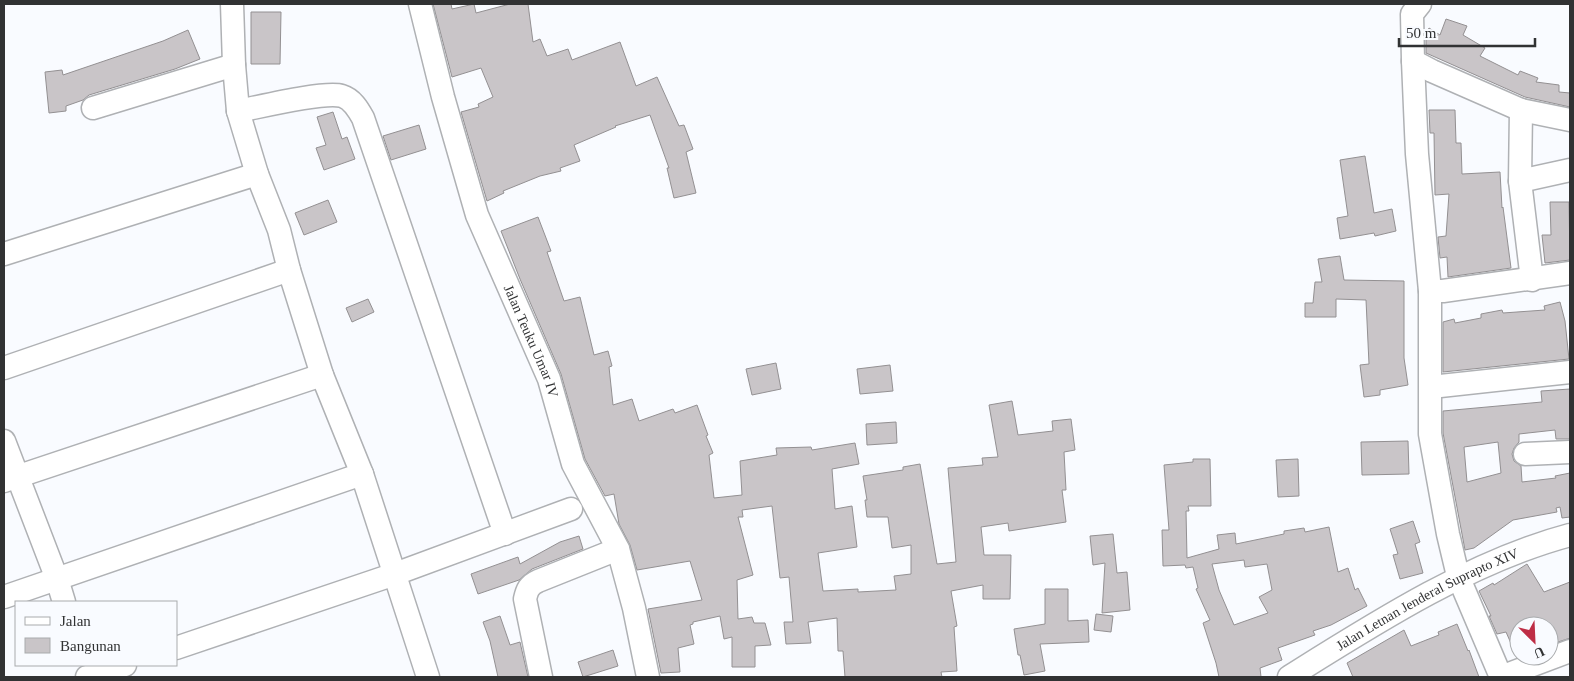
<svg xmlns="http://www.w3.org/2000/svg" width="1574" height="681" viewBox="0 0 1574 681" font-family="'Times New Roman',serif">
<rect width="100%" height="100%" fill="#f9fbff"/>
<g fill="#c9c5c8" stroke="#939092" fill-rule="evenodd">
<polygon points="433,4 451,4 452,9 474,4 476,13 510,4 528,4 533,42 540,39 547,56 568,49 572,60 620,42 636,86 657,77 679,126 684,125 693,149 686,152 696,193 674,198 667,168 669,168 650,115 615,126 616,127 574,145 580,161 560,168 561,171 540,176 503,191 504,193 487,201 461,112 479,107 478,104 493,97 481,68 452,77"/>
<polygon points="251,12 281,12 280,64 251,64"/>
<polygon points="1446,19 1467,26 1463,35 1485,48 1480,56 1518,75 1520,71 1538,78 1536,82 1559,85 1559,92 1570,93 1570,107 1525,97 1426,53 1426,34 1429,28 1440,35"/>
<polygon points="188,30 200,59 175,69 89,95 83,100 66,106 66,111 49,113 45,72 62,70 63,75 163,41"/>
<polygon points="1429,110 1455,110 1456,143 1461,143 1462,174 1500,172 1502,208 1503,207 1511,268 1448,277 1447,257 1440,258 1438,237 1446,236 1449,194 1435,195 1434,133 1430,133"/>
<polygon points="333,112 342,139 347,137 355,159 324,170 316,148 326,145 317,117"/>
<polygon points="419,125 426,149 391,160 383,136"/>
<polygon points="1365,156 1374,213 1392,209 1396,231 1375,236 1374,233 1340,239 1337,218 1348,216 1340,160"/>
<polygon points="328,200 337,222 304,235 295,213"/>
<polygon points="1550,202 1569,202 1570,260 1545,263 1542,235 1551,235"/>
<polygon points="538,217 551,251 547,252 564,301 580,297 594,355 608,351 612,366 609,367 613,405 632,399 639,421 673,409 675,413 697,405 708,435 706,436 713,453 709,455 714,498 742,495 740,461 777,455 776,448 811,447 812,450 855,443 859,464 832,469 835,509 852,506 857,547 818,553 823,591 858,589 858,592 896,590 894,576 911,574 911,545 892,548 888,517 867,517 865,500 867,500 863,476 903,470 903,467 920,464 937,564 956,562 948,468 983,465 982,458 998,457 989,405 1012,401 1018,435 1053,431 1052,421 1071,419 1075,450 1064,452 1066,490 1062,490 1066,522 1009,531 1008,523 981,527 984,555 1011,555 1010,599 983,599 983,585 951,591 957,626 954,627 957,671 941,672 942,677 845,677 843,651 838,651 837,618 808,622 811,643 786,644 784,622 793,622 789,577 780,578 772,506 742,510 743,517 738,517 753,575 737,580 738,619 752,617 754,623 765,623 771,645 755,646 755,667 732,667 732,637 724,639 720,616 693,622 693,624 690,625 694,644 678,648 680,672 661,673 648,609 702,600 690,561 637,570 630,545 619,524 614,494 605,496 585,459 561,374 520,279 501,231"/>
<polygon points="1340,256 1344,280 1404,281 1404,358 1408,385 1380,390 1380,395 1364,397 1360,365 1369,364 1366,300 1336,299 1336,317 1305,317 1305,303 1313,303 1315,282 1322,282 1318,259"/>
<polygon points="368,299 374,312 352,322 346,308"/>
<polygon points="1560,302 1565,321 1569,359 1443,372 1443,322 1454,319 1455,323 1481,318 1481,314 1502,310 1503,313 1545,310 1544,306"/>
<polygon points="776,363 781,389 752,395 746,369"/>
<polygon points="890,365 893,391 860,394 857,369"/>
<path d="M1570,389V439H1556L1555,430L1519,434V442L1514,448L1512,454L1514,461L1521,466L1522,482L1556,478L1555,476L1570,473V517L1562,518L1560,507L1556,508L1557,512L1513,520L1474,548L1465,550L1443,433V411L1542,402L1541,391ZM1498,442L1501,473L1467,482L1464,447Z"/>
<polygon points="896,422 897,443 867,445 866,424"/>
<polygon points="1408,441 1409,474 1362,475 1361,442"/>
<path d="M1193,459H1210L1211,506H1188L1189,511H1186L1187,558L1219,549L1217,535L1235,533L1236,544L1284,534V531L1304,528L1305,532L1329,527L1338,572L1348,568L1355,590L1358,588L1367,606L1331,625L1313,631L1315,635L1278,648L1282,660L1260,668L1261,677H1219L1216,663L1203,623L1210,620L1196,589L1198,588L1193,567L1186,568L1185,565L1163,566L1162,530H1169L1164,465L1193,462ZM1244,560L1245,567L1267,564L1272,590L1259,597L1268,613L1234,625L1219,590L1212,564Z"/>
<polygon points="1298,459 1299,496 1278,497 1276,460"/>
<polygon points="1413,521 1420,542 1415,544 1423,573 1400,579 1393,555 1398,554 1390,529"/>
<polygon points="1113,534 1117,573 1127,572 1130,610 1102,613 1105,563 1093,565 1090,536"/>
<polygon points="579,536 583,549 532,569 519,580 478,594 471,574 518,557 520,564 560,542"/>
<polygon points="1527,564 1544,592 1570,582 1570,638 1549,645 1549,626 1519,626 1519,656 1517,657 1506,632 1497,634 1489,616 1491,616 1479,591 1493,583 1494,585"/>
<polygon points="1045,589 1068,589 1068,621 1088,620 1089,642 1040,644 1045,671 1024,675 1020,655 1018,655 1014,629 1045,624"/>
<polygon points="1096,614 1113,616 1111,632 1094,630"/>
<polygon points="500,616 510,645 520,642 528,677 498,677 490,641 483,622"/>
<polygon points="1457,624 1468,651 1469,650 1479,677 1353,677 1347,663 1404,630 1411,646 1439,635 1438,632"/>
<polygon points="613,650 618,666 583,677 578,662"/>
</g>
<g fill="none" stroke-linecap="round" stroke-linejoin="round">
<g stroke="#afb1b4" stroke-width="25">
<g id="minor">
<polyline points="232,4 234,65 238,111 257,174 279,230 289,270 322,375 362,474 428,677"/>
<path id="s1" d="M420,4L443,97L477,215L549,379L573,464L618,549L634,608L648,677"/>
<polyline points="1420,4 1412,14 1413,61 1417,154 1430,291 1430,434 1448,534 1458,576 1501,677"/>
<polyline points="1413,61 1432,71 1521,110 1570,120"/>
<polyline points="93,108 234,65"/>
<polyline points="1521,110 1520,181 1532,280"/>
<path d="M238,111C259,107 324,91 342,96C352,99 358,109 363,118L505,534"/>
<polyline points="1520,181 1570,170"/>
<polyline points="4,254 257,174"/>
<polyline points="1430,291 1443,291 1570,273"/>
<polyline points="4,368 289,270"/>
<polyline points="1431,387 1570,372"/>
<polyline points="4,441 57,579 64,602"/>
<polyline points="1525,454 1570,452"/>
<polyline points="4,481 322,375"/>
<polyline points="4,597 362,474"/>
<polyline points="176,648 395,574 571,509"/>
<polyline points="87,677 125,665"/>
<path d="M541,677L525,599C527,590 529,585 538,581L618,549"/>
<path id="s2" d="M1289,677C1375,623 1472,561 1570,535"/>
<polyline points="1501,677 1570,651"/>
</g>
</g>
<use href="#minor" stroke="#fff" stroke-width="22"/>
</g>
<g text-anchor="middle" stroke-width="4" stroke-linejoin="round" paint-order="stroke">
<g font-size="14" fill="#313233" stroke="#f9fbff">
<text dy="5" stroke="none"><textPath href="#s1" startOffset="356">Jalan Teuku Umar IV</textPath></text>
<text dy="5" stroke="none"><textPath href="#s2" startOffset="159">Jalan Letnan Jenderal Suprapto XIV</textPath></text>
</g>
</g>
<rect width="1574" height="681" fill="none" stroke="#313233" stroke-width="10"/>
<rect x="15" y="601" width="162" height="65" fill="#f9fbff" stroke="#a9abad"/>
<rect x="25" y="617" width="25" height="8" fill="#ffffff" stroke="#a9abad"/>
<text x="60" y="626" font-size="15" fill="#313233">Jalan</text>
<rect x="25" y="638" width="25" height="15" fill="#c9c5c8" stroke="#a9abad"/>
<text x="60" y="651" font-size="15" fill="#313233">Bangunan</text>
<g transform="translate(1534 641) rotate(156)"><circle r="24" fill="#f9fbff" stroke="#a9abad"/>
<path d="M0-4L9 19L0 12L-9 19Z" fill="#be2d45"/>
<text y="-8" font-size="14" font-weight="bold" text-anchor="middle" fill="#313233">U</text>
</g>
<path d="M1399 38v8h136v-8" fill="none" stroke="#313233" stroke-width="2.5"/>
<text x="1406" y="38" font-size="15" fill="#313233" stroke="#f9fbff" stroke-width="4" paint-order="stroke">50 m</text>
</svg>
